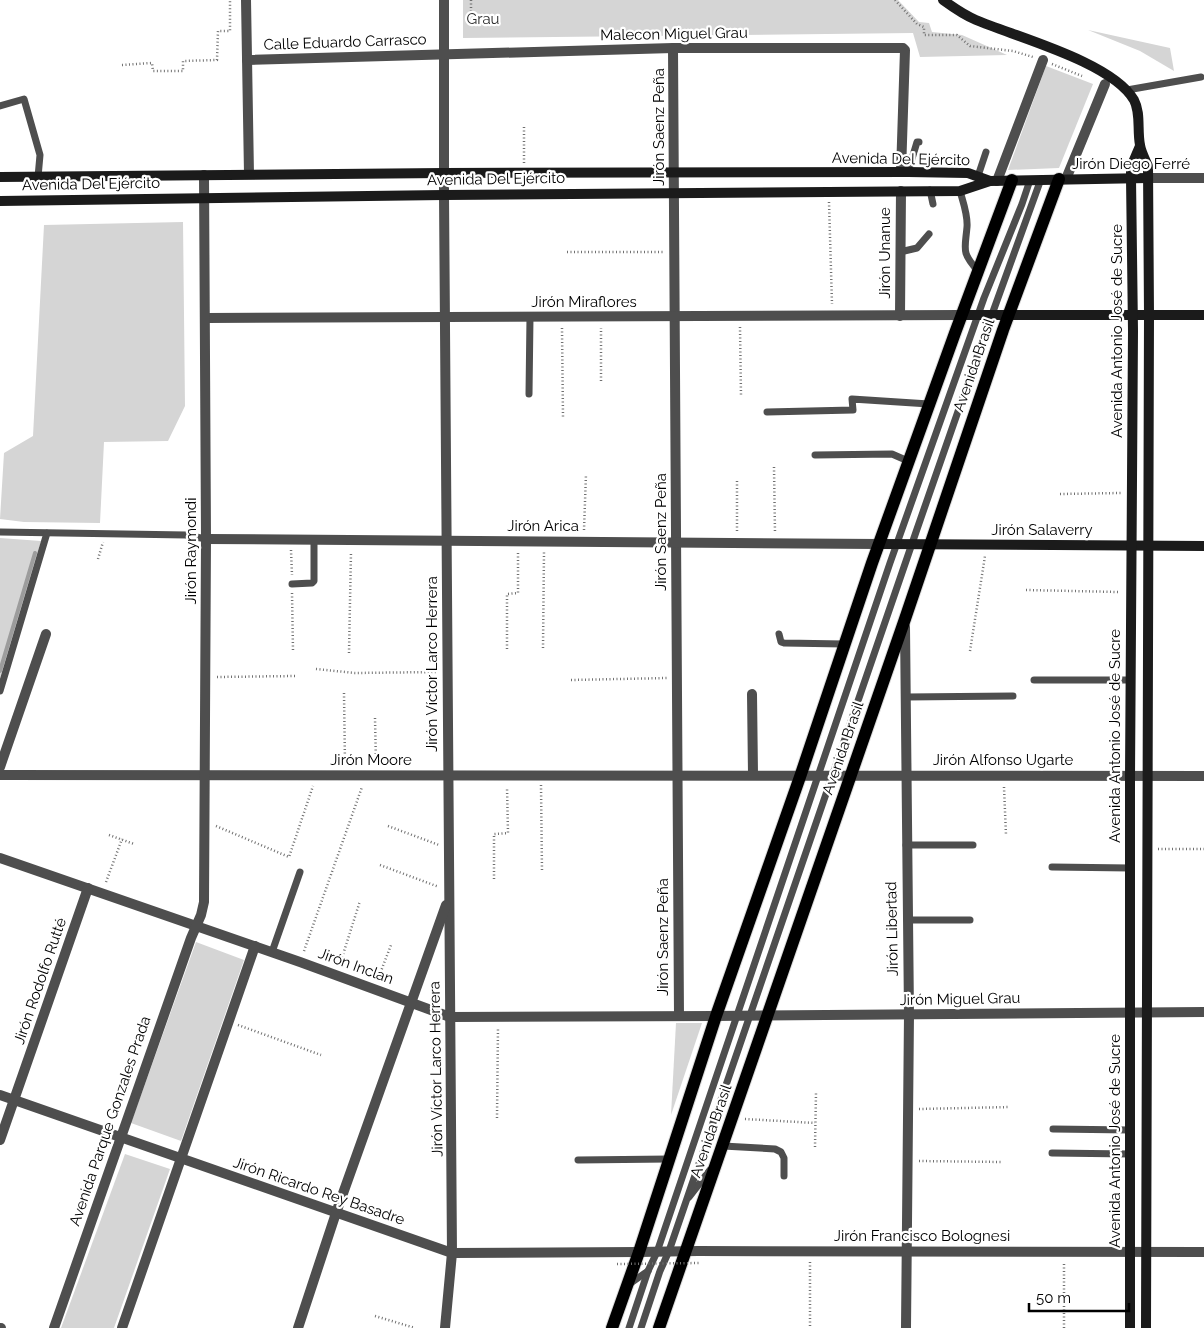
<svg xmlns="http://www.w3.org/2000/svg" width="1204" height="1328" viewBox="0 0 1204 1328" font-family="Raleway,sans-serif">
<rect width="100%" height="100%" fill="#fff"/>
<g fill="#d5d5d5">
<polygon points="463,0 898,0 919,22 929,23 932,32 962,35 1007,55 920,57 913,33 463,38"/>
<polygon points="1088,30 1170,48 1174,71 1140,51"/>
<polygon points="1046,66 1093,84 1059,168 1008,170"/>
<polygon points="183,222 185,406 168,441 104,442 100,523 24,522 0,519 4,453 33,436 44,225"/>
<polygon points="0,538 41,541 0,678"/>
<polygon points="196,942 244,960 181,1141 131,1123"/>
<polygon points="676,1023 702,1023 671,1115"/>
<polygon points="125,1154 170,1169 114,1328 61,1328"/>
</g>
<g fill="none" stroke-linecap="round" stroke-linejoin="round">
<polyline stroke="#9c9c9c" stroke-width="4" points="0,671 35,553"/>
<g stroke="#dbdbdb" stroke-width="14">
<g id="primary">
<polyline points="612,1328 639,1252 716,1016 801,774 872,563 955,333 1012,180"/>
<polyline points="659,1328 905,619 1003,330 1059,179"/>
</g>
</g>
<g stroke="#707070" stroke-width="2.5" stroke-dasharray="1 2.5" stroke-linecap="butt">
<polyline points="471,0 471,12"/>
<polyline points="895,0 917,24 924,27 924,35 957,35 970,46 1013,51 1033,57"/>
<polyline points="1052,64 1082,76"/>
<polyline points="122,65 152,63 153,71 183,71 183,61 217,60 218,31 230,31 230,0"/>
<polyline points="524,163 524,127"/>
<polyline points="829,202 832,304"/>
<polyline points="567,252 663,252"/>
<polyline points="740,327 741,396"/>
<polyline points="562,328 563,417"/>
<polyline points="601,381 601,328"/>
<polyline points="774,467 775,533"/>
<polyline points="737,481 737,532"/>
<polyline points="1060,494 1121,493"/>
<polyline points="584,530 586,474"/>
<polyline points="291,550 292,575"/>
<polyline points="98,559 103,542"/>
<polyline points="1026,590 1119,592"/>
<polyline points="292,593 293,651"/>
<polyline points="543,648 544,552"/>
<polyline points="507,649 507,594 518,593 518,553"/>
<polyline points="970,651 985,556"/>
<polyline points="349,653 351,552"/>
<polyline points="316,669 355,673 437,672"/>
<polyline points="217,677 295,676"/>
<polyline points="571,680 667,678"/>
<polyline points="344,693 345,764"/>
<polyline points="375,718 376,764"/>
<polyline points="541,785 542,871"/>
<polyline points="1004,787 1006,835"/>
<polyline points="216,826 289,857 313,786"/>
<polyline points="388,826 439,845"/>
<polyline points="109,835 134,844"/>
<polyline points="1158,849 1204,849"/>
<polyline points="380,865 439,887"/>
<polyline points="494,879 494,834 508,833 507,787"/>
<polyline points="106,882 122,839"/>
<polyline points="304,951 362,787"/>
<polyline points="340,964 360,901"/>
<polyline points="378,979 391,945"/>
<polyline points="238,1025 321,1055"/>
<polyline points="919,1109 1010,1107"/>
<polyline points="497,1118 498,1027"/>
<polyline points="745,1119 815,1123"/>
<polyline points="815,1147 816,1093"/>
<polyline points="919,1161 1003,1162"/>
<polyline points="810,1262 810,1328"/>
<polyline points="375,1316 415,1328"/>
<polyline points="1064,1328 1064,1262"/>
</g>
<g stroke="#4e4e4e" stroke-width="7">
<polyline points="1127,90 1201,77"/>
<polyline points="0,106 24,99 40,155 38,177"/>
<polyline points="908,172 917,142 919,142"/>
<polyline points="978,176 986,152"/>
<polyline points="930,190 933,204"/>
<path d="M960,191C963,202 968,215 967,227C965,250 961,252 978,271"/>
<polyline points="900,252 917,248 929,234"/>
<polyline points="529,394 530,317"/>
<polyline points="767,412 853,410 852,399 929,404"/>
<polyline points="815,455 892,454 908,461"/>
<polyline points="0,532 186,535 206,539"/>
<polyline points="292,584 312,583 314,581 314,541"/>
<polyline points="779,634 781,642 784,643 844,644"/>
<polyline points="1034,680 1130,680"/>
<polyline points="0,691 47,533"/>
<polyline points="906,697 1013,696"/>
<polyline points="906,845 973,845"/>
<polyline points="1052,867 1130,868"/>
<polyline points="907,920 970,920"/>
<polyline points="272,952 300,872"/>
<polyline points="1053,1129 1130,1130"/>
<polyline points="723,1146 775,1149 781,1152 784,1158 784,1176"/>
<polyline points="1052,1153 1130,1154"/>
<polyline points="578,1160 669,1159"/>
<polyline points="689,1197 710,1170"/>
<polyline points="628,1285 648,1271"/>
<polyline points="629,1328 648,1271 657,1252 890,563 984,298 1022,204 1030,180"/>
<polyline points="641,1328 660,1271 669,1251 916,532 986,331 1041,179"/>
</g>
<g stroke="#4e4e4e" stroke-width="10">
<polyline points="1066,179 1105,84"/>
<polyline points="997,181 1043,60"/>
<polyline points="752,694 753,774"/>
</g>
<g stroke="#4e4e4e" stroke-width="10">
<polyline points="246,0 249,174"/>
<polyline points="444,0 444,195 452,1253 445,1328"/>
<polyline points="673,48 679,1016"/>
<polyline points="247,60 673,48 903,48 905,50 901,172"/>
<polyline points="1148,178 1204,178"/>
<polyline points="900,316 901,191"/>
<polyline points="206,318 961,315"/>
<polyline points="206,539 879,544"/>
<polyline points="905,627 909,1014 906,1328"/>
<polyline points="0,767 46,634"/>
<polyline points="0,775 1204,776"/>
<polyline points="0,858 300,962 450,1017 716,1016"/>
<polyline points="0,1095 452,1253 639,1252"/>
<polyline points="0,1140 88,888"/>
<polyline points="0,1328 1,1328"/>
<polyline points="54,1328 191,938 201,915 204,902 206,539 204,175"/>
<polyline points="122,1328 255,946"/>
<polyline points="298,1328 336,1213 446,905"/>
</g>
<g stroke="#4e4e4e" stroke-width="10">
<polyline points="716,1016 1204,1012"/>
<polyline points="639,1252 698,1251 1204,1252"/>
</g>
<g stroke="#1b1b1b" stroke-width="10">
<path d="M943,0C954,8 964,15 976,20C1016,37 1112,62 1134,100C1141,113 1137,130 1140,145C1141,152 1145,159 1148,166L1149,315L1146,1328"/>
<polyline points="0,177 444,173 908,172 968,173 990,181"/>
<polyline points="0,201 444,195 960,191 990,181 1148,178"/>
<polyline points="961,315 1204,315"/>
<polyline points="879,544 1204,546"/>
<polyline points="1130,1328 1130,776 1133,331 1131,178 1131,167 1140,146"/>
</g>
<use href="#primary" stroke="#000" stroke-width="12"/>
<polyline stroke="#707070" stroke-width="2.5" stroke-dasharray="1 2.5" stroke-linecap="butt" points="617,1264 701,1263"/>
</g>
<g text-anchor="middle" stroke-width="4.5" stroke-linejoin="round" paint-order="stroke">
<g font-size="15" fill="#2c2c2c" stroke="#fff">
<text x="483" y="24">Grau</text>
</g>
<g font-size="15" fill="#000" stroke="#fff">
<text transform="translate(674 34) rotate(-1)" y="5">Malecon Miguel Grau</text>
<text transform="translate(345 42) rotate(-2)" y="5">Calle Eduardo Carrasco</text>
<text transform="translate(659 127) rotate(-90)" y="5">Jirón Saenz Peña</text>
<text transform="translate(901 159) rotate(1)" y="5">Avenida Del Ejército</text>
<text x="1131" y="169">Jirón Diego Ferré</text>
<text transform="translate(496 179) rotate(-1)" y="5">Avenida Del Ejército</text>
<text transform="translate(91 184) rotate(-1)" y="5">Avenida Del Ejército</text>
<text transform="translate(885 253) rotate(-90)" y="5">Jirón Unanue</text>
<text x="584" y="307">Jirón Miraflores</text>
<text transform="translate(1117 331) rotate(-90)" y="5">Avenida Antonio José de Sucre</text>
<text transform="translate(974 365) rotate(-71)" y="5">Avenida Brasil</text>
<text x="543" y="531">Jirón Arica</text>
<text x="1042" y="535">Jirón Salaverry</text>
<text transform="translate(661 532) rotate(-90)" y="5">Jirón Saenz Peña</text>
<text transform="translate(191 551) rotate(-90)" y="5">Jirón Raymondi</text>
<text transform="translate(432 664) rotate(-90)" y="5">Jirón Víctor Larco Herrera</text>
<text transform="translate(1115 736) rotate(-90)" y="5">Avenida Antonio José de Sucre</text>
<text transform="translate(843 748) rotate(-71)" y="5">Avenida Brasil</text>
<text x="371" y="765">Jirón Moore</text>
<text x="1003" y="765">Jirón Alfonso Ugarte</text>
<text transform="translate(892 929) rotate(-91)" y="5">Jirón Libertad</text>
<text transform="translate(663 937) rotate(-90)" y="5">Jirón Saenz Peña</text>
<text transform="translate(356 966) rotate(20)" y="5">Jirón Inclan</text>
<text transform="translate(40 981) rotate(-71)" y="5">Jirón Rodolfo Rutté</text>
<text transform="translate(960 999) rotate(-1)" y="5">Jirón Miguel Grau</text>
<text transform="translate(436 1069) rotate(-91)" y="5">Jirón Víctor Larco Herrera</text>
<text transform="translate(110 1121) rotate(-71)" y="5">Avenida Parque Gonzales Prada</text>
<text transform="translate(711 1131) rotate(-71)" y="5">Avenida Brasil</text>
<text transform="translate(1115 1141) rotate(-90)" y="5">Avenida Antonio José de Sucre</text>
<text transform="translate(319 1191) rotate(19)" y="5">Jirón Ricardo Rey Basadre</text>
<text x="922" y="1241">Jirón Francisco Bolognesi</text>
</g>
</g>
<path d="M1029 1303v8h100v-8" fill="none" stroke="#000000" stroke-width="2.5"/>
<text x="1036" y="1303" font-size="15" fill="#000000" stroke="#ffffff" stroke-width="4" paint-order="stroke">50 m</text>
</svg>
